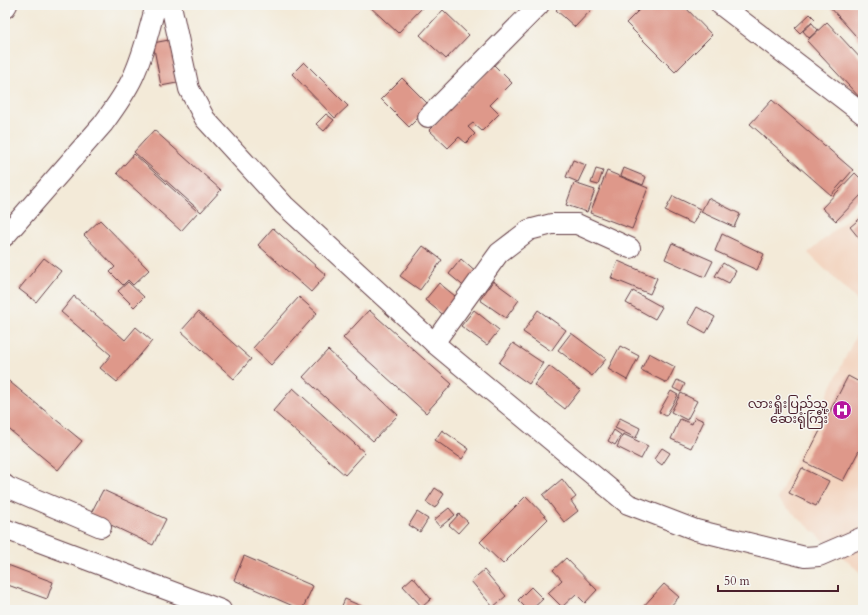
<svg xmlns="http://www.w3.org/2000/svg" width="868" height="615" viewBox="0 0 868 615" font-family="Cardo,'Noto Sans Myanmar',serif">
<rect width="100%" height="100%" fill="#f6f6f2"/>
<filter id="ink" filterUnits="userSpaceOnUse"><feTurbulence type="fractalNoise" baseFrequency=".025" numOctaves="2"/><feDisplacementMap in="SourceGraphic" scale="8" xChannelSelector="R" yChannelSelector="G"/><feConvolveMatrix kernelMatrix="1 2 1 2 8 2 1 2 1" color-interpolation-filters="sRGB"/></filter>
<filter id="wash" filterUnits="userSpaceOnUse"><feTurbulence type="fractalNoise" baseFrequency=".012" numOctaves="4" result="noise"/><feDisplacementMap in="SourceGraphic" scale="16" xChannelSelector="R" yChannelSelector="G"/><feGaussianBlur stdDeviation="0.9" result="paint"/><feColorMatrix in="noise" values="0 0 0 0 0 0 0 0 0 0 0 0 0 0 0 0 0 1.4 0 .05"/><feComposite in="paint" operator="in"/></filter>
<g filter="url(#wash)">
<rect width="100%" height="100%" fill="#f3ead8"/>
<g fill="#f3d4bf">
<polygon points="863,206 863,306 808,253"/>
<polygon points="863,321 863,575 777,499"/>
</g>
<g id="blocks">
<g fill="#de988a">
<polygon points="368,5 419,5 422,8 398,33"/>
<polygon points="561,5 585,5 591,10 575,27 556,10"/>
<polygon points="644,5 683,5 712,35 675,72 626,23"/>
<polygon points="833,5 863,5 863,44 830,7"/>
<polygon points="443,10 469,35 446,59 420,35"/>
<polygon points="810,14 815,19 800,33 795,28"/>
<polygon points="827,22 863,61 863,101 807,41"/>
<polygon points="812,23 818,30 809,38 803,31"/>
<polygon points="174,39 182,82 161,86 153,43"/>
<polygon points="304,62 348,106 335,118 292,74"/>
<polygon points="494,65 512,83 490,105 499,114 482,131 473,123 468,127 475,134 466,143 459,137 448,148 429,130"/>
<polygon points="402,78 430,106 409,127 381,99"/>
<polygon points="772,100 853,170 831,195 750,124"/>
<polygon points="326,114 334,120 324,131 316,124"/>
<polygon points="154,130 221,190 201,212 134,152"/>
<polygon points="134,154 198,212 181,231 117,173"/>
<polygon points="573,160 586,165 578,182 566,177"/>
<polygon points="624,168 646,177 643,185 621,176"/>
<polygon points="596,169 603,171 598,185 591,183"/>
<polygon points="607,171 648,188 632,229 590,213"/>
<polygon points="855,173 863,181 863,193 836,221 822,208"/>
<polygon points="574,183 595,190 587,212 566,205"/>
<polygon points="673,196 700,209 693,224 665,211"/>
<polygon points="708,198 740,214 734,227 701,212"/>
<polygon points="863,216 863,243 850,227"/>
<polygon points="100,220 149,270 133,285 128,280 123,285 110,272 115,267 84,235"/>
<polygon points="273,228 326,275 311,292 258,245"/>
<polygon points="722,234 764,254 757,270 715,251"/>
<polygon points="672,243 713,261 705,277 665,259"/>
<polygon points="423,246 442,260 420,290 400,276"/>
<polygon points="44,258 61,271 36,302 19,289"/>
<polygon points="461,259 479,275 467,289 449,274"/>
<polygon points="618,261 657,278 650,294 611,278"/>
<polygon points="723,263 736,271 729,283 715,276"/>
<polygon points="493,281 519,300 506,318 480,300"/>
<polygon points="128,282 144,297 134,307 118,291"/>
<polygon points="439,283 460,300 446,317 425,300"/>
<polygon points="633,291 662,307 655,319 626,303"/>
<polygon points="74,296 125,340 136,327 152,341 117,382 100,368 111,355 61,312"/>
<polygon points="299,297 317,313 271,365 253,348"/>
<polygon points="697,307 715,317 706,333 688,323"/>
<polygon points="369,310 452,384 426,413 343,338"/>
<polygon points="474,310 499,330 487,345 461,326"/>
<polygon points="538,310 566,330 551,351 523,332"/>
<polygon points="198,312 251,359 234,379 181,331"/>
<polygon points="571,333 606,359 592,376 558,350"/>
<polygon points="513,343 543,363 529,384 499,363"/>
<polygon points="620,346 639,356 627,380 608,369"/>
<polygon points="328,350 398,415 373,441 303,377"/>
<polygon points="649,353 675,367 667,383 641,370"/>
<polygon points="549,366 580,390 565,409 534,385"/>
<polygon points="848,376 863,384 863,443 843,481 804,462"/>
<polygon points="5,378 82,441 58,470 5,426"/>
<polygon points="677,380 685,384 681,392 673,388"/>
<polygon points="293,388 365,453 345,475 273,411"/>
<polygon points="671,391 678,395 666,416 659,412"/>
<polygon points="681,393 697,401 687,420 671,412"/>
<polygon points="695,417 704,421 691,448 671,439 680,419 692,424"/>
<polygon points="620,418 640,428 636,438 615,428"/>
<polygon points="442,430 469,449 462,459 435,440"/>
<polygon points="614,430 621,435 615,445 608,441"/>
<polygon points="623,434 648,446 641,459 617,447"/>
<polygon points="662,448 670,453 662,465 654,459"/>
<polygon points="802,468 829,481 816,506 789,493"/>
<polygon points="562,479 576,497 571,501 578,511 564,522 543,495"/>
<polygon points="435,488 444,494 435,508 426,502"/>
<polygon points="103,490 166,519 153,545 90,515"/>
<polygon points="526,496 548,519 503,564 480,542"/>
<polygon points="449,508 455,515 440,527 434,520"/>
<polygon points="417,512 428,519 420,532 409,525"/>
<polygon points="459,514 468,522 458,533 449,525"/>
<polygon points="244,556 313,586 302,610 234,580"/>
<polygon points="566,558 597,590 585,603 576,594 562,607 548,593 562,580 553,570"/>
<polygon points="5,564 53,582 47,599 5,584"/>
<polygon points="484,570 506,596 493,607 471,581"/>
<polygon points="413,577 431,599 422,607 403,586"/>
<polygon points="664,584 679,597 667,610 640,610"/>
<polygon points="531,587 543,599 531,610 528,610 518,600"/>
<polygon points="345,599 370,610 340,610"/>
</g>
</g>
</g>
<g filter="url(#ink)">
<use href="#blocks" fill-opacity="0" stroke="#633d45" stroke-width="1"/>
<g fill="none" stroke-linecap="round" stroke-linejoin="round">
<g stroke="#633d45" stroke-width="22">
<g id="minor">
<polyline points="171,5 189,89 205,119 284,205 434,343 628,504 696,530 805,557 819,556 863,537"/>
<polyline points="721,5 863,114"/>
<polyline points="5,8 7,5"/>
<polyline points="428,117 539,5"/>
<path d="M5,236L103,124C114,109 125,94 133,77C144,54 149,29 156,5"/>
<polyline points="434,343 499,253 529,230 552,224 577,224 630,248"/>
<polyline points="5,485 7,487 101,527"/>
<polyline points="5,529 221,610"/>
</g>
</g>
<use href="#minor" stroke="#fff" stroke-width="20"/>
</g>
</g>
<defs>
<g id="hospital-disc" transform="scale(1)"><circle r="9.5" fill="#b5179e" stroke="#f6f6f2"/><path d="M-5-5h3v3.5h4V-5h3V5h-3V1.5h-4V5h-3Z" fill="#fff"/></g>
</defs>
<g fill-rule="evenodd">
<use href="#hospital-disc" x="842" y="410"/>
</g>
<g text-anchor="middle" stroke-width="3" stroke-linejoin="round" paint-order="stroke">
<g font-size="13" fill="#4a1f2b" stroke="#f6f6f2" text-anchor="end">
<text x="828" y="408">လားရှိုးပြည်သူ့<tspan x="828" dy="15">ဆေးရုံကြီး</tspan></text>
</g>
</g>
<rect width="868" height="615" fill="none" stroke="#f6f6f2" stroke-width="20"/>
<path d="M718 585v6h120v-6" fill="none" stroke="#4a1f2b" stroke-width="2"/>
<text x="724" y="585" font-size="12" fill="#4a1f2b" stroke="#f6f6f2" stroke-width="3" paint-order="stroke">50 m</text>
</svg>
